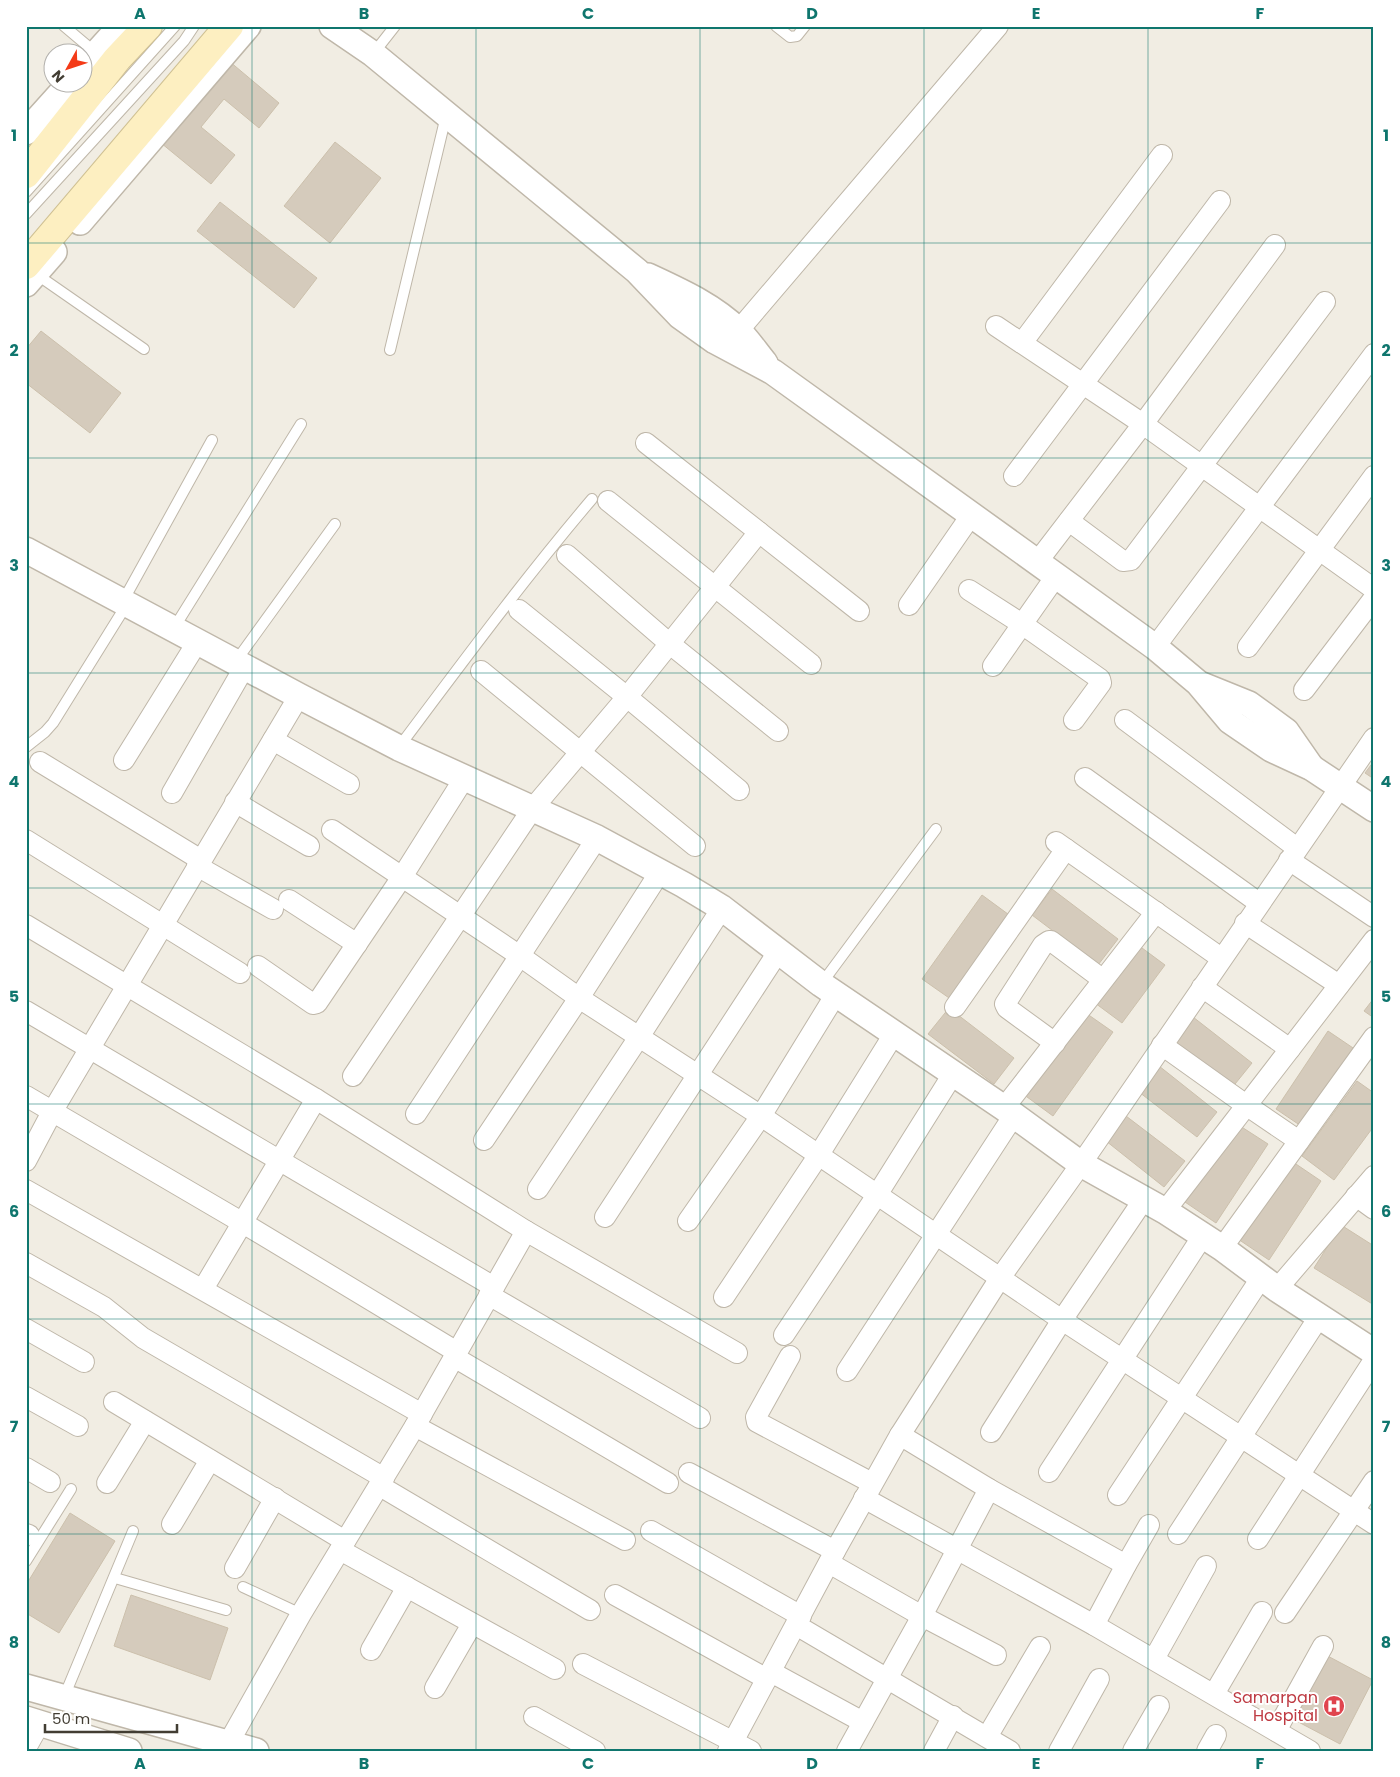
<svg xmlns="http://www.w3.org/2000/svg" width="1400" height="1777" viewBox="0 0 1400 1777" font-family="Poppins,sans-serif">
<rect width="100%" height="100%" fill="#f1ede3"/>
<g fill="#d5cbbc" stroke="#ccc0ac">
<polygon points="229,61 279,103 259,128 224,99 201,127 235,155 211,184 161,143"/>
<polygon points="335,142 381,178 330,243 284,206"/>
<polygon points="220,202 317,278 294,308 197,231"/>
<polygon points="41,331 121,393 90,433 26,383 26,349"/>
<polygon points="1374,761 1374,779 1365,773"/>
<polygon points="1052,889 1118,939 1098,965 1032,915"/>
<polygon points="982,895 1012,917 952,1000 922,979"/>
<polygon points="1138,945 1165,965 1122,1023 1095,1003"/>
<polygon points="1374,998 1374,1018 1364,1011"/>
<polygon points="949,1008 1014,1058 994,1084 928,1034"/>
<polygon points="1083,1011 1113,1032 1053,1116 1023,1094"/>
<polygon points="1193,1017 1252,1063 1231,1089 1173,1043"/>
<polygon points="1328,1031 1359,1052 1307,1130 1276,1109"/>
<polygon points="1159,1066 1217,1112 1197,1137 1139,1092"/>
<polygon points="1357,1081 1374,1093 1374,1126 1334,1180 1302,1156"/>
<polygon points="1126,1116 1185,1161 1164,1187 1106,1141"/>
<polygon points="1237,1124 1268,1144 1216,1223 1185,1202"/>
<polygon points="1290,1160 1321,1181 1269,1260 1238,1239"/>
<polygon points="1341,1225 1374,1246 1374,1305 1314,1268"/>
<polygon points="70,1513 115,1541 59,1633 26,1613 26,1585"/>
<polygon points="131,1595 228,1628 210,1680 114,1646"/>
<polygon points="1322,1653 1373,1680 1340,1744 1289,1717"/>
</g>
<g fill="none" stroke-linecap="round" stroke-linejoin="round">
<g stroke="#bfb7a9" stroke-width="12">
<g id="service">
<polyline points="64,26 96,53"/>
<polyline points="776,26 790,37 797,36 805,26"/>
<polyline points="373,54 395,26"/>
<polyline points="26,192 175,26"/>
<polyline points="26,214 184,41 194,26"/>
<polyline points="36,274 144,349"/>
<polyline points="390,350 446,116"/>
<polyline points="123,601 212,440"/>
<polyline points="174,628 301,424"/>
<polyline points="236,661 335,524"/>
<polyline points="26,747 45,732 53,723 127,604"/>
<path d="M399,747C462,663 524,579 592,499"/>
<polyline points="822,983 936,829"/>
<polyline points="26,1561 71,1489"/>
<polyline points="115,1578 226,1610"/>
<polyline points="243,1587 301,1614"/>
<polyline points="64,1697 133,1531"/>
</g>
</g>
<g stroke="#bfb7a9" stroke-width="22">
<g id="minor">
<polyline points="996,326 1143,424 1374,589"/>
<polyline points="738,331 998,26"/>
<polyline points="1022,343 1162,155"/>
<polyline points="646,443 859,611"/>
<polyline points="1014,476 1220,201"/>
<polyline points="608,501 811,664"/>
<polyline points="1069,521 1123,561 1131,560 1325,302"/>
<polyline points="567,555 670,644 778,731"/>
<polyline points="1038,561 1143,424 1275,245"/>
<polyline points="969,590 1022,624 1100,679 1101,683 1074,720"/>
<polyline points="909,605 972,514"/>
<polyline points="519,610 627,697 739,790"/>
<polyline points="1155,647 1374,354"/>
<polyline points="1248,647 1374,476"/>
<polyline points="993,666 1056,576"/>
<polyline points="481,671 695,846"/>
<polyline points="1304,690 1374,598"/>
<polyline points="1125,720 1297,848"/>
<polyline points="273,740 349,784"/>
<polyline points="124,760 198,641"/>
<polyline points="40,762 201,860"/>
<polyline points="1085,778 1259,903"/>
<polyline points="172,793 245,666"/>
<polyline points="235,802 309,846"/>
<polyline points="332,830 520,956 579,998 761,1116 1062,1320 1374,1524"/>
<polyline points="26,840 240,973"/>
<polyline points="1056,842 1221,958"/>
<polyline points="1289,860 1374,917"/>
<polyline points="197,866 273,909"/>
<polyline points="289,900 357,944"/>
<polyline points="1245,923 1339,985"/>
<polyline points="26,925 316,1099 526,1231 737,1353"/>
<polyline points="258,966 313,1004 317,1003 402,877 465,777"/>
<polyline points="1202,987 1290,1049"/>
<polyline points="955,1007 1066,849"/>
<polyline points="26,1011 494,1287"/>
<polyline points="1055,1043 1007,1008 1005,1004 1043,945 1049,941 1051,941 1102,979"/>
<polyline points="1162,1045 1246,1105 1299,1141"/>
<polyline points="353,1076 533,808 627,697 759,532"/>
<polyline points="26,1096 243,1223 457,1352"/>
<polyline points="1004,1108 1156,912"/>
<polyline points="416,1114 597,838"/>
<polyline points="484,1140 579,998 660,872"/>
<polyline points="26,1161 52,1112 299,696"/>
<polyline points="538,1189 639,1037 722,908"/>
<polyline points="26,1190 422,1414"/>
<polyline points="1356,1196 1374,1209"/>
<polyline points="1165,1211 1374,940"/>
<polyline points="605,1217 778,952"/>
<polyline points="688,1221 761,1116 836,994"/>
<polyline points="1222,1248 1374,1037"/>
<polyline points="26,1263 104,1307 143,1338 384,1478"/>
<polyline points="203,1289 316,1099"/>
<polyline points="1277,1289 1374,1176"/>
<polyline points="489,1295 700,1418"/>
<polyline points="724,1297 818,1156 894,1034"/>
<polyline points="26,1329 84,1362"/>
<polyline points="784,1335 877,1195 953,1074"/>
<polyline points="790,1356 756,1417 757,1422 872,1483"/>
<polyline points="454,1357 668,1483"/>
<polyline points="847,1371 1014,1115"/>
<polyline points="26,1397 78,1426"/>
<polyline points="114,1402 345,1541"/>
<polyline points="415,1426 625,1540"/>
<polyline points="991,1432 1062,1320 1144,1199"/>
<polyline points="900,1435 989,1489 1126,1565"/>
<polyline points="26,1468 50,1482"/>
<polyline points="1049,1472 1202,1237"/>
<polyline points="689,1473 835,1551"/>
<polyline points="107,1483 145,1421"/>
<polyline points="380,1486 590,1610"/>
<polyline points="1118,1495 1261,1278"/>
<polyline points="864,1498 1094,1625 1310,1751"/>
<polyline points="172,1524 210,1460"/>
<polyline points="651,1531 801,1616"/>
<polyline points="26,1534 29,1535"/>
<polyline points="1178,1534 1319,1317"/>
<polyline points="1258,1539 1374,1360"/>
<polyline points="340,1550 555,1669"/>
<polyline points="829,1563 922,1616 996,1655"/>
<polyline points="235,1568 275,1498"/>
<polyline points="615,1595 767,1679"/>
<polyline points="1285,1613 1374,1481"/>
<polyline points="796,1625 1010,1751"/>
<polyline points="1094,1625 1126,1565 1149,1525"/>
<polyline points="371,1650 407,1587"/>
<polyline points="1154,1659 1206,1566"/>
<polyline points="583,1664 751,1751"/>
<polyline points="771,1672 863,1722"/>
<polyline points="435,1688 472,1624"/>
<polyline points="1214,1694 1262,1612"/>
<polyline points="534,1717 595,1751"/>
<polyline points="1276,1731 1323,1646"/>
<polyline points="987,1737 1040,1647"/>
<polyline points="229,1742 301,1614 415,1426 526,1231"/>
<polyline points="26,1748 40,1723"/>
<polyline points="728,1751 835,1551 900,1435 1000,1278 1081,1164 1374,738"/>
<polyline points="847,1751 922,1616 989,1489"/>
<polyline points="934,1751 953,1716"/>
<polyline points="1059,1751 1099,1679"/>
<polyline points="1133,1751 1159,1706"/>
<polyline points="1207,1751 1216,1735"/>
</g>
</g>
<g stroke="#bfb7a9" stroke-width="28">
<g id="tertiary">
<polyline points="332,26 373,54 637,271 680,316 715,341 773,372 1155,647 1198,683 1230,721 1271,749 1312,768 1374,809"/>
<polyline points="82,69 121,26"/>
<polyline points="26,132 71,82"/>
<polyline points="80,222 248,26"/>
<path d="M648,276C680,291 712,305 738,330C748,340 756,352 765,363"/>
<polyline points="26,284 54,252"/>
<polyline points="26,550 299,696 399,748 597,838 684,885 722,908 821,984 1004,1108 1081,1164 1165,1211 1222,1248 1277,1289 1374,1352"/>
<polyline points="1202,685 1249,704 1286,731 1311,767"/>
<polyline points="26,1687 256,1751"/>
<polyline points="26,1719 129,1751"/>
</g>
</g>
<g stroke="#d0c193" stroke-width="30">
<g id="secondary">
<polyline points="26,174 117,59 148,26"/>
<polyline points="26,265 229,26"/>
</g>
</g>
<use href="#service" stroke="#fff" stroke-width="10"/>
<use href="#minor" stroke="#fff" stroke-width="20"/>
<use href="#tertiary" stroke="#fff" stroke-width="25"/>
<use href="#secondary" stroke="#fdefc1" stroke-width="28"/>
</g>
<path fill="none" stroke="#0f766e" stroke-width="1" stroke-opacity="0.55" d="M252,26V1751M476,26V1751M700,26V1751M924,26V1751M1148,26V1751M26,243H1374M26,458H1374M26,673H1374M26,888H1374M26,1104H1374M26,1319H1374M26,1534H1374"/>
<defs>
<g id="hospital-disc" transform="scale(1.125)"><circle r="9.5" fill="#e0444e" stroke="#fff"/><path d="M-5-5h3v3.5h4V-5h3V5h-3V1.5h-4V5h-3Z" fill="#fff"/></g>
</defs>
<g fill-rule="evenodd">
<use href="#hospital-disc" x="1334" y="1706"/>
</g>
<g text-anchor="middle" stroke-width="4" stroke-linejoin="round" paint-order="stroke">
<g font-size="16" fill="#be3a42" stroke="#fff" text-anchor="end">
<text x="1318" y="1703">Samarpan<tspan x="1318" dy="18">Hospital</tspan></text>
</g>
</g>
<rect width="1400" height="1777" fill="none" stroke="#ffffff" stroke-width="55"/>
<g transform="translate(68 68) rotate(230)"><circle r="24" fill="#ffffff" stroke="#b3b1ad"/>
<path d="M0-4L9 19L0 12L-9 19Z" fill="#f43a17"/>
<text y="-8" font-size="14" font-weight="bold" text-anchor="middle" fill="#423d33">N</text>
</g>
<path d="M45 1724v8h132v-8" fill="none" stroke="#423d33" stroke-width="2.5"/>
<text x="52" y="1724" font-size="15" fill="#423d33" stroke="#ffffff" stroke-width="4" paint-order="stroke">50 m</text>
<rect x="28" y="28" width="1344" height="1722" fill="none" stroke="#0f766e" stroke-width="2"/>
<g font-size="16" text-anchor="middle" font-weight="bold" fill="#0f766e">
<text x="140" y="19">A</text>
<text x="364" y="19">B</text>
<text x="588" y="19">C</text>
<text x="812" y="19">D</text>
<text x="1036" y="19">E</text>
<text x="1260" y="19">F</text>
<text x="14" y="141">1</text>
<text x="1386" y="141">1</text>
<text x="14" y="356">2</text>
<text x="1386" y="356">2</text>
<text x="14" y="571">3</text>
<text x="1386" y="571">3</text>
<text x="14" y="787">4</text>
<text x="1386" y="787">4</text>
<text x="14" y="1002">5</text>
<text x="1386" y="1002">5</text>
<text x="14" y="1217">6</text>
<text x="1386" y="1217">6</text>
<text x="14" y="1432">7</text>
<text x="1386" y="1432">7</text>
<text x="14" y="1648">8</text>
<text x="1386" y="1648">8</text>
<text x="140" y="1769">A</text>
<text x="364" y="1769">B</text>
<text x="588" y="1769">C</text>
<text x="812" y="1769">D</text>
<text x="1036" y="1769">E</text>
<text x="1260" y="1769">F</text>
</g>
</svg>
